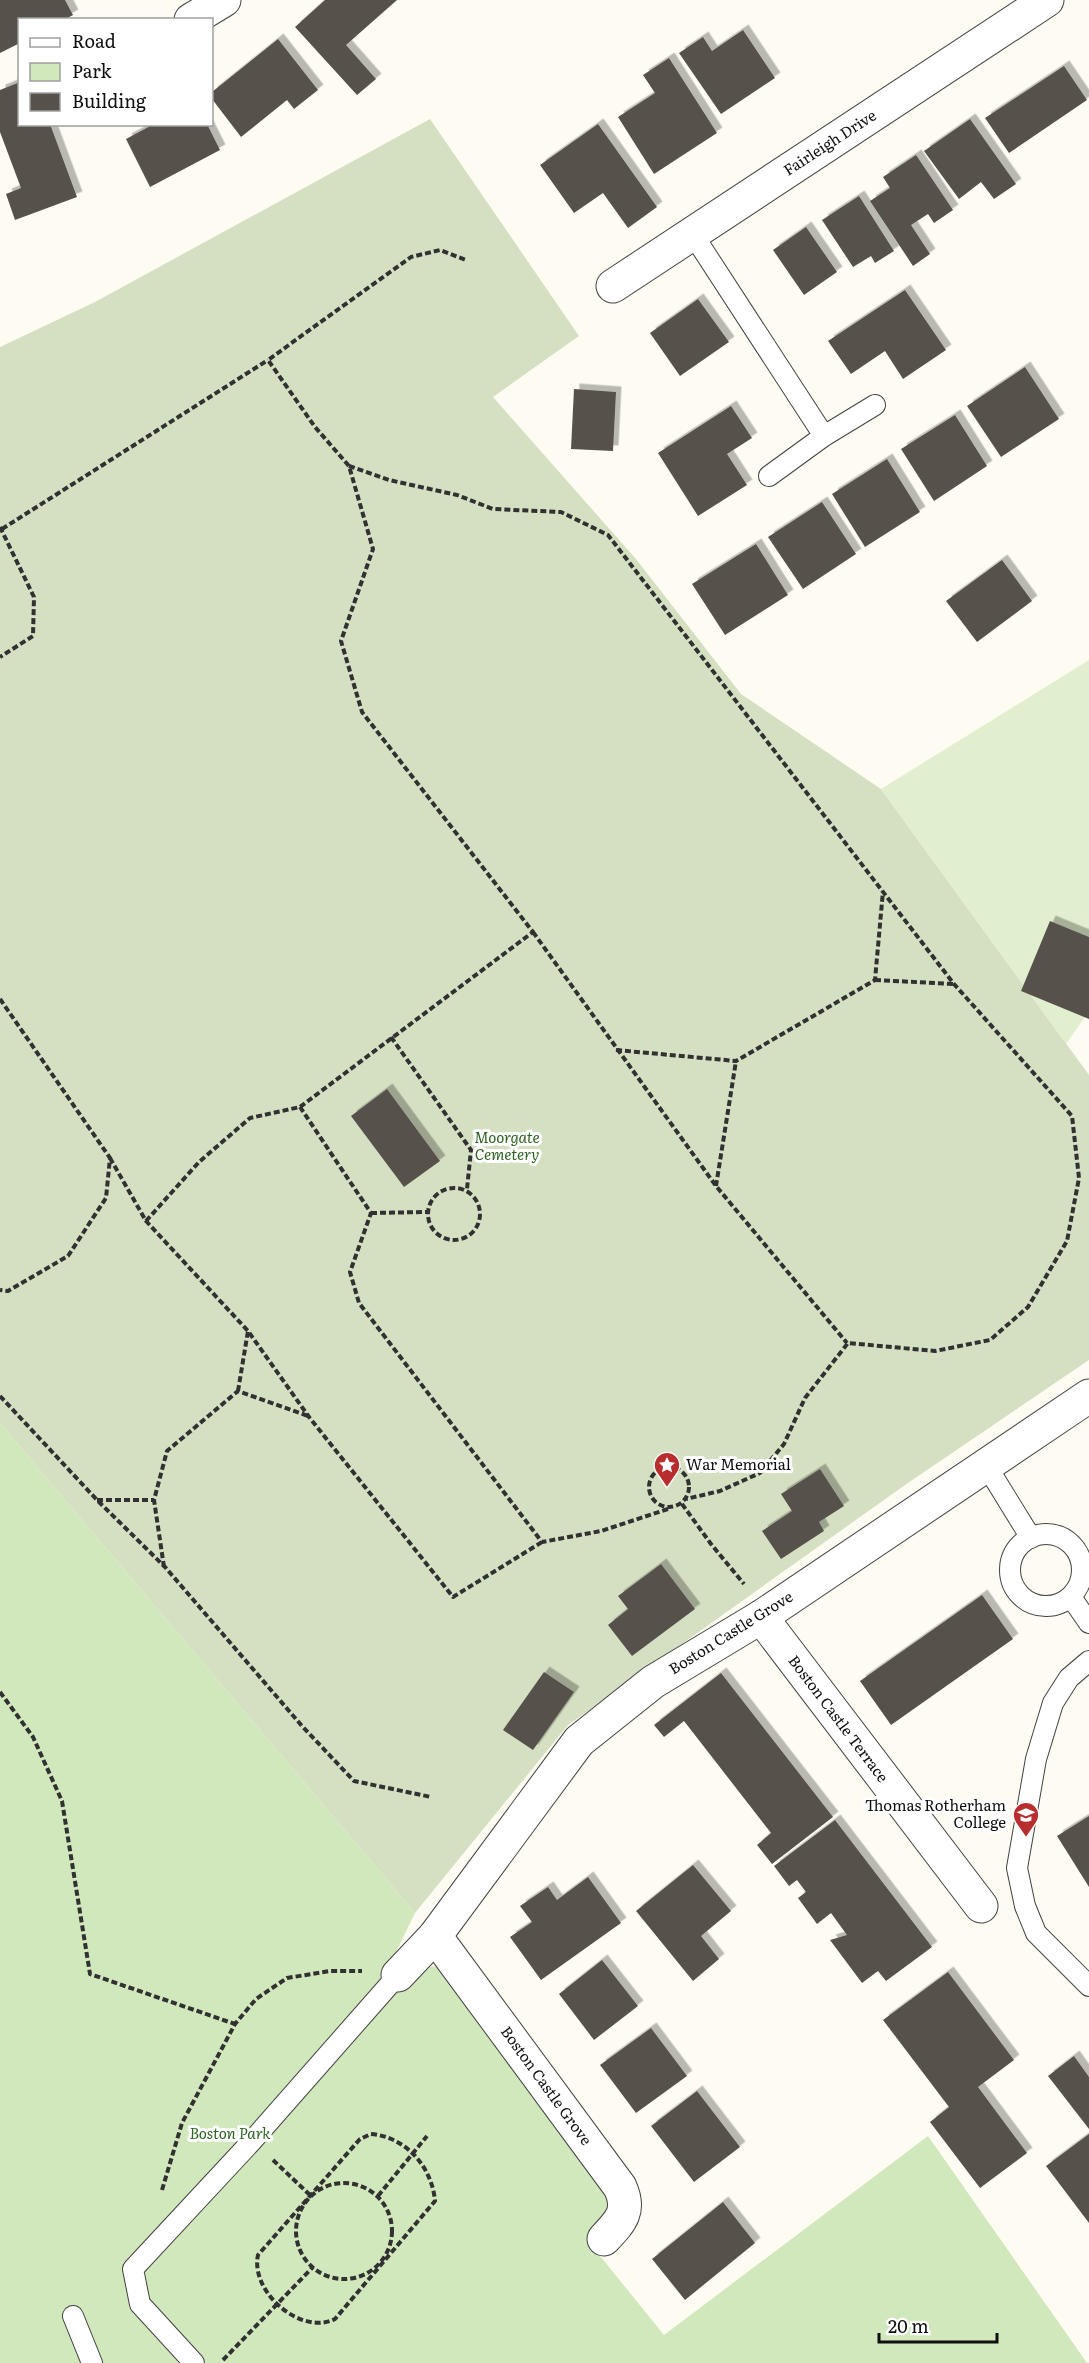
<svg xmlns="http://www.w3.org/2000/svg" width="1089" height="2363" viewBox="0 0 1089 2363" font-family="Literata,serif">
<defs>
<filter id="shadow"><feDropShadow dx="5.5" dy="-5.5" stdDeviation="0" flood-color="#0004"/></filter>
</defs>
<rect width="100%" height="100%" fill="#fefcf2"/>
<polygon fill="#d1e7bc" points="0,1423 415,1913 390,1964 441,1967 610,2190 612,2215 588,2241 664,2335 928,2136 1087,2363 0,2363"/>
<polygon fill="#d5e0c3" points="430,119 579,336 493,397 636,559 741,694 881,789 1089,1075 1089,1360 905,1485 568,1725 415,1913 0,1423 0,347 95,302"/>
<polygon fill="#e2efce" points="1089,660 1089,1011 1066,1044 881,789"/>
<g fill="#57514c" filter="url(#shadow)">
<polygon points="0,0 65,0 73,15 64,20 20,20 20,43 0,53"/>
<polygon points="325,0 397,0 346,45 376,79 357,95 295,27"/>
<polygon points="743,30 775,78 721,114 679,53 703,37 712,51"/>
<polygon points="278,39 318,90 294,109 287,100 241,137 212,99 212,92"/>
<polygon points="669,58 717,133 654,174 618,117 655,93 643,75"/>
<polygon points="1064,66 1087,100 1009,153 985,118"/>
<polygon points="20,82 20,124 50,124 77,197 15,220 6,194 21,188 0,132 0,90"/>
<polygon points="970,119 1016,184 994,199 981,182 959,199 924,151"/>
<polygon points="154,124 207,124 220,150 150,187 126,139"/>
<polygon points="598,124 657,207 628,228 603,193 574,213 540,165"/>
<polygon points="916,155 953,210 934,223 928,214 911,225 930,254 913,266 870,201 890,188 883,177"/>
<polygon points="859,196 894,251 875,263 871,256 853,267 822,220"/>
<polygon points="806,227 837,272 804,295 773,250"/>
<polygon points="905,290 946,350 903,379 885,351 851,374 828,341"/>
<polygon points="698,299 729,342 680,376 650,333"/>
<polygon points="1025,367 1059,419 1001,457 967,406"/>
<polygon points="574,389 616,392 613,451 571,449"/>
<polygon points="731,406 752,438 727,454 747,485 698,516 658,453"/>
<polygon points="955,415 987,466 934,501 901,449"/>
<polygon points="887,459 920,512 865,547 832,494"/>
<polygon points="822,502 856,554 803,589 768,537"/>
<polygon points="756,544 788,595 725,635 692,584"/>
<polygon points="1002,560 1032,601 977,642 946,601"/>
<polygon points="1050,921 1089,937 1089,1019 1021,991"/>
<polygon points="387,1089 440,1161 404,1187 351,1116"/>
<polygon points="820,1469 844,1506 819,1522 824,1531 781,1559 762,1531 792,1511 781,1494"/>
<polygon points="661,1564 695,1609 632,1656 608,1625 628,1609 618,1596"/>
<polygon points="982,1595 1013,1639 891,1725 860,1681"/>
<polygon points="544,1672 574,1692 533,1750 503,1730"/>
<polygon points="721,1673 833,1817 772,1864 757,1845 771,1833 684,1721 664,1737 654,1725"/>
<polygon points="1089,1816 1089,1887 1057,1836"/>
<polygon points="835,1820 932,1947 886,1981 878,1971 862,1983 830,1940 847,1935 831,1913 817,1924 798,1898 806,1892 797,1880 789,1886 774,1866"/>
<polygon points="693,1865 731,1911 701,1936 719,1959 693,1981 636,1911"/>
<polygon points="588,1877 621,1923 541,1980 510,1937 532,1922 520,1906 548,1887 557,1900"/>
<polygon points="602,1960 638,2006 594,2040 559,1994"/>
<polygon points="948,1972 1014,2060 978,2087 1027,2153 980,2188 930,2122 949,2107 883,2020"/>
<polygon points="651,2028 687,2076 636,2113 600,2065"/>
<polygon points="1074,2056 1089,2077 1089,2129 1048,2076"/>
<polygon points="697,2091 740,2147 694,2182 651,2126"/>
<polygon points="1089,2134 1089,2223 1046,2166"/>
<polygon points="723,2202 755,2243 685,2300 652,2259"/>
</g>
<g fill="none" stroke-linecap="round" stroke-linejoin="round">
<g stroke="#424242" stroke-width="22">
<g id="lane">
<polyline points="692,233 824,436"/>
<polyline points="769,476 824,436 875,405"/>
<polyline points="986,1465 1031,1538"/>
<circle cx="1046" cy="1570" r="36"/>
<polyline points="1071,1597 1089,1623"/>
<polyline points="1089,1661 1069,1678 1053,1703 1036,1759 1017,1868 1025,1906 1036,1933 1089,1986"/>
<polyline points="73,2316 92,2363"/>
<polyline points="194,2363 140,2304 133,2269 252,2141 398,1975"/>
</g>
</g>
<g stroke="#424242" stroke-width="35">
<g id="street">
<polyline points="191,20 224,0"/>
<polyline points="613,286 1047,0"/>
<polyline points="761,1617 981,1906"/>
<path d="M435,1936L620,2187C631,2211 621,2221 604,2239"/>
<polyline points="398,1975 435,1936 579,1741 653,1682 761,1617 1089,1396"/>
</g>
</g>
<g stroke="#313131" stroke-width="4" stroke-dasharray="6 3" stroke-linecap="butt">
<polyline points="349,466 389,480 457,495 493,509 561,512 608,535 954,984 1072,1116 1079,1178 1067,1241 1028,1307 990,1340 935,1351 848,1343 805,1398 784,1444 760,1473 720,1491 686,1499"/>
<polyline points="0,527 34,597 33,636 0,657"/>
<polyline points="2,529 268,360"/>
<polyline points="533,932 716,1186 847,1343"/>
<polyline points="875,980 954,984"/>
<polyline points="0,999 110,1158 106,1198 68,1256 8,1291 0,1290"/>
<polyline points="391,1037 471,1150 467,1189"/>
<polyline points="616,1050 736,1061 875,980 883,891"/>
<polyline points="300,1107 371,1213 350,1272 359,1303 542,1542 601,1531 668,1509"/>
<polyline points="110,1158 146,1221 248,1331 309,1417 453,1597 542,1542"/>
<polyline points="716,1186 736,1061"/>
<circle cx="454" cy="1214" r="26"/>
<polyline points="371,1213 427,1212"/>
<polyline points="146,1221 199,1162 250,1118 300,1107 533,932 362,712 341,641 373,549 349,466 315,427 268,360 411,257 440,250 466,260"/>
<polyline points="238,1391 248,1331"/>
<polyline points="0,1396 97,1500 165,1567 302,1726 354,1781 431,1797"/>
<circle cx="669" cy="1487" r="20"/>
<polyline points="97,1500 154,1500"/>
<polyline points="682,1504 711,1544 744,1584"/>
<polyline points="164,1567 154,1500 167,1451 238,1391 308,1416"/>
<polyline points="0,1692 33,1737 62,1801 90,1974 235,2024"/>
<path d="M371,2134C406,2137 432,2167 435,2201L335,2319C301,2336 250,2292 258,2255L360,2139Z"/>
<polyline points="273,2160 311,2196"/>
<circle cx="344" cy="2231" r="48"/>
<polyline points="162,2190 182,2123 235,2024 256,1999 287,1978 330,1971 362,1971"/>
<polyline points="378,2196 427,2136"/>
<polyline points="223,2360 313,2267"/>
</g>
<use href="#lane" stroke="#fff" stroke-width="20"/>
<use href="#street" stroke="#fff" stroke-width="33"/>
</g>
<defs>
<g id="sight-pin" transform="scale(1.35)"><path d="M0 17L-7.5 6A9.5 9.5 0 1 1 7.5 6Z" fill="#b82e2f" stroke="#fff"/><path d="M0-6L1.8-2.2L6-1.7L2.9 1.2L3.7 5.4L0 3.3L-3.7 5.4L-2.9 1.2L-6-1.7L-1.8-2.2Z" fill="#fff"/></g>
<g id="university-pin" transform="scale(1.35)"><path d="M0 17L-7.5 6A9.5 9.5 0 1 1 7.5 6Z" fill="#b82e2f" stroke="#fff"/><path d="M0-5L7-2L0 1L-7-2ZM-4 1L0 2.5L4 1V4Q0 6-4 4Z" fill="#fff"/></g>
</defs>
<g fill-rule="evenodd">
<use href="#sight-pin" x="667" y="1465"/>
<use href="#university-pin" x="1026" y="1815"/>
</g>
<g text-anchor="middle" stroke-width="6" stroke-linejoin="round" paint-order="stroke">
<g font-size="15" fill="#0f0f0f" stroke="#fff">
<text transform="translate(830 143) rotate(-33)" y="5">Fairleigh Drive</text>
<text transform="translate(731 1633) rotate(-32)" y="5">Boston Castle Grove</text>
<text transform="translate(838 1719) rotate(53)" y="5">Boston Castle Terrace</text>
<text transform="translate(546 2086) rotate(54)" y="5">Boston Castle Grove</text>
</g>
<g font-size="15" font-style="italic" fill="#2d6422" stroke="#fff">
<text x="507" y="1143">Moorgate<tspan x="507" dy="17">Cemetery</tspan></text>
<text x="230" y="2139">Boston Park</text>
</g>
<g font-size="15" fill="#0f0f0f" stroke="#fff" text-anchor="start">
<text x="686" y="1470">War Memorial</text>
<text x="1006" y="1811" text-anchor="end">Thomas Rotherham<tspan x="1006" dy="17">College</tspan></text>
</g>
</g>
<rect x="18" y="18" width="195" height="108" fill="#ffffff" stroke="#9f9f9f" stroke-width="1.5"/>
<rect x="30" y="38" width="30" height="9" fill="#ffffff" stroke="#9f9f9f" stroke-width="1.5"/>
<text x="72" y="48" font-size="18" fill="#0f0f0f">Road</text>
<rect x="30" y="63" width="30" height="18" fill="#d1e7bc" stroke="#9f9f9f" stroke-width="1.5"/>
<text x="72" y="78" font-size="18" fill="#0f0f0f">Park</text>
<rect x="30" y="93" width="30" height="18" fill="#57514c" stroke="#9f9f9f" stroke-width="1.5"/>
<text x="72" y="108" font-size="18" fill="#0f0f0f">Building</text>
<path d="M879 2333v9h118v-9" fill="none" stroke="#0f0f0f" stroke-width="3"/>
<text x="888" y="2333" font-size="18" fill="#0f0f0f" stroke="#ffffff" stroke-width="4.5" paint-order="stroke">20 m</text>
</svg>
